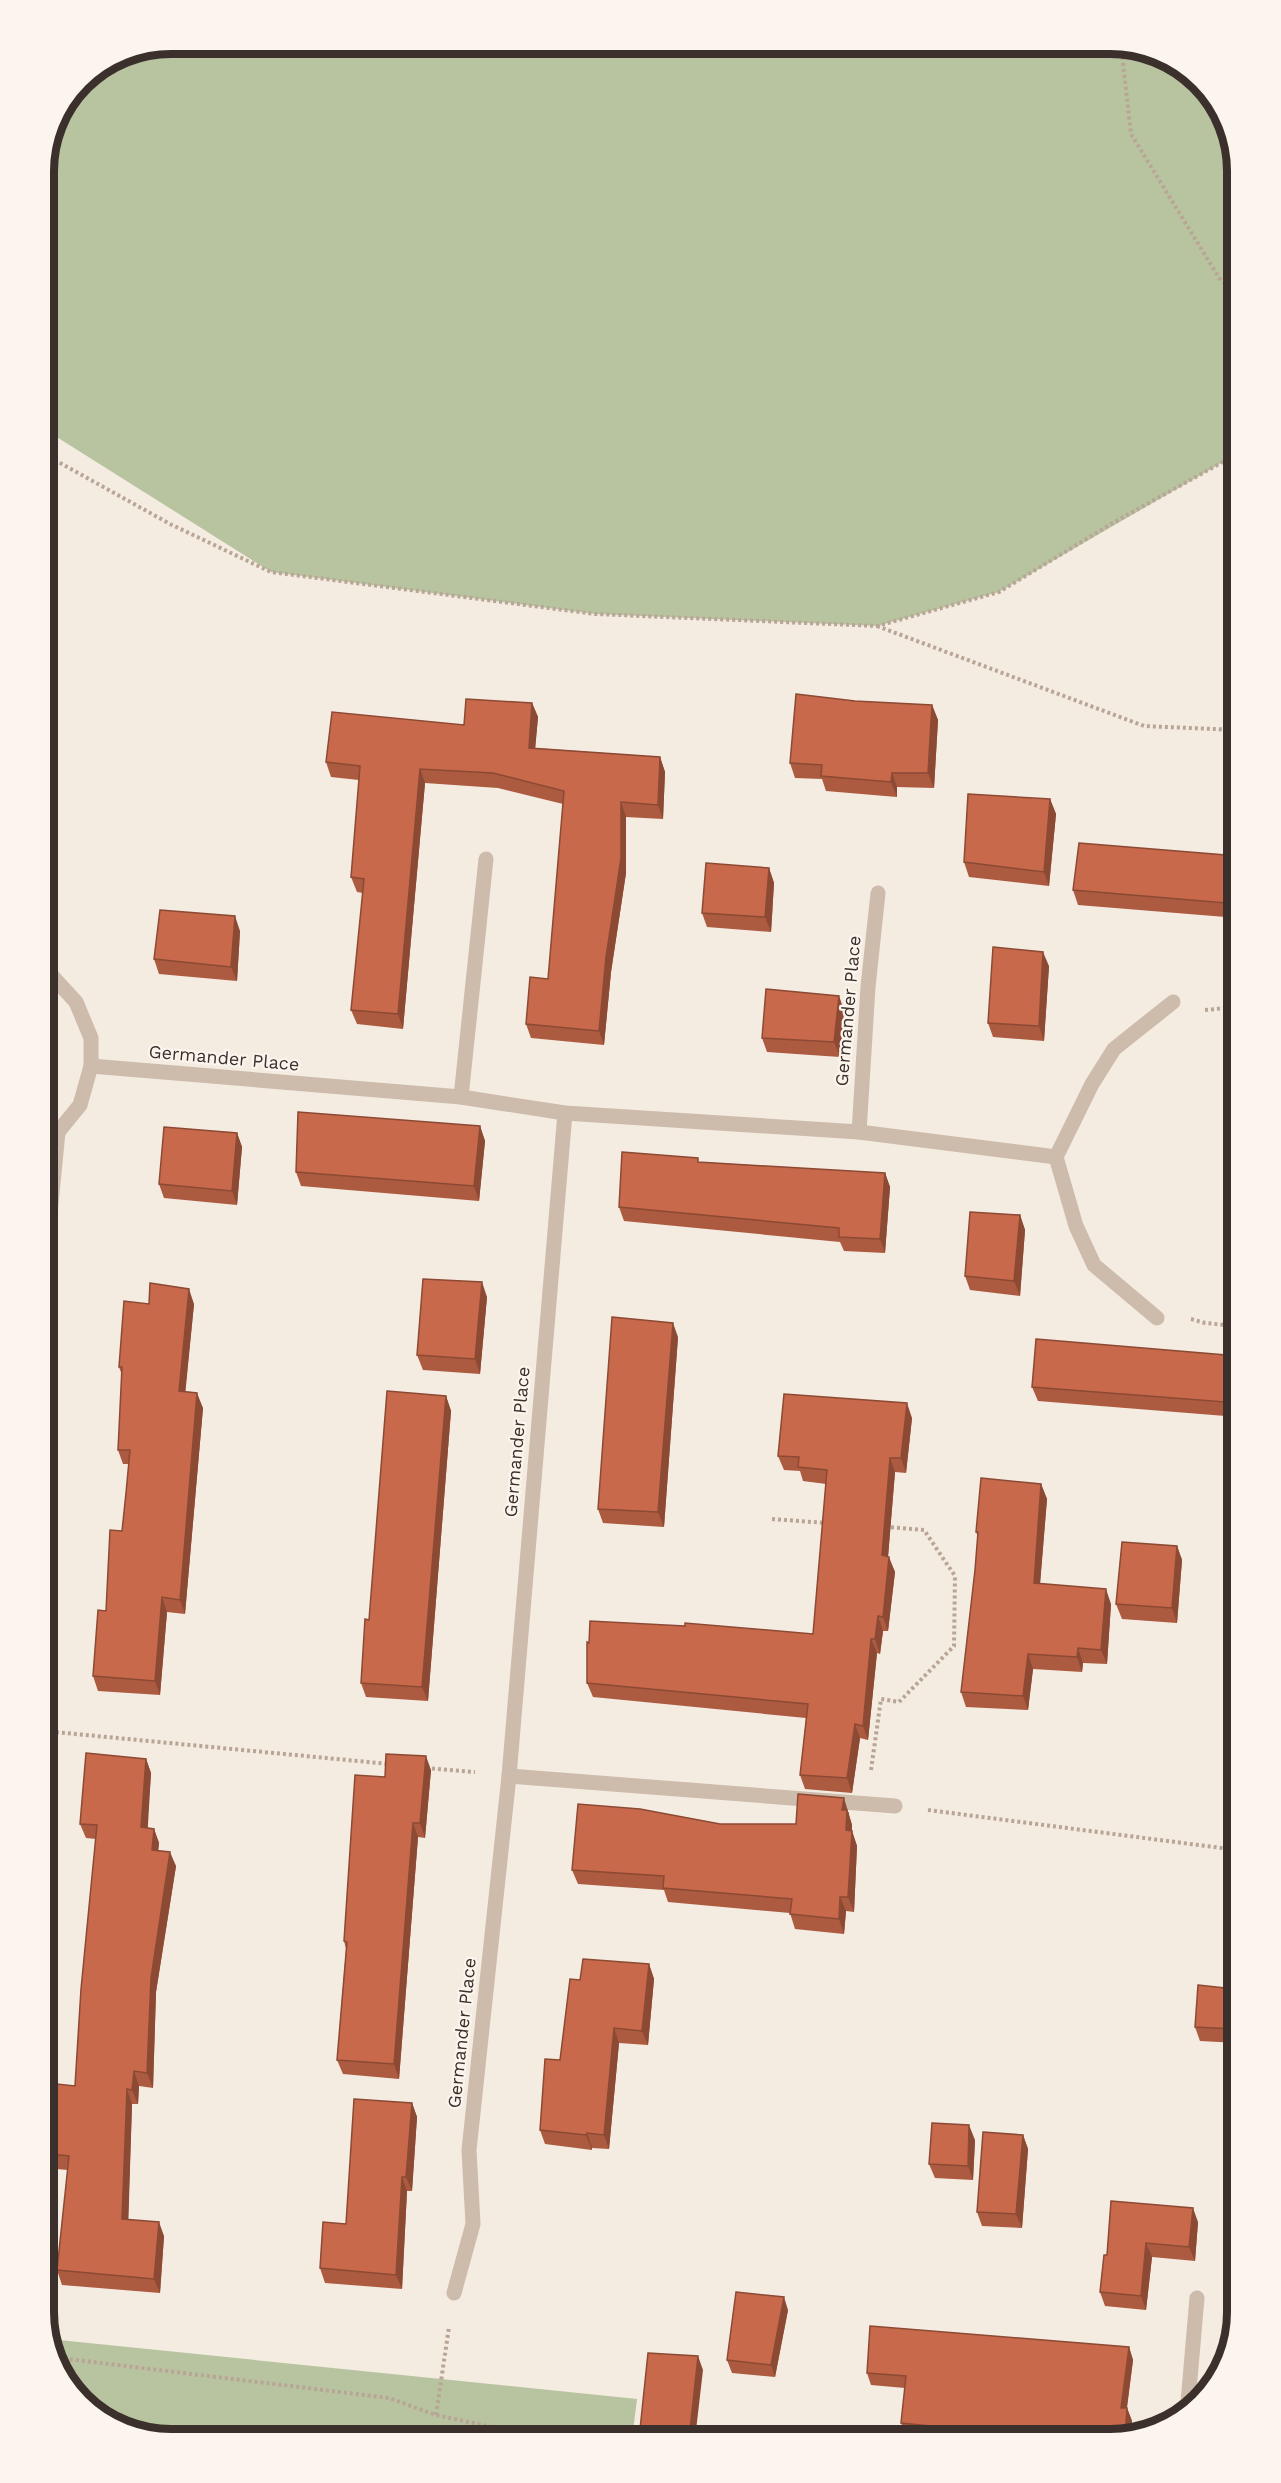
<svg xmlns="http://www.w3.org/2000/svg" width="1281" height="2483" viewBox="0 0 1281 2483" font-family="'Work Sans',sans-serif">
<rect width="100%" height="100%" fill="#f4ebe1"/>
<g fill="#b8c4a0">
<polygon points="171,44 1118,44 1187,70 1228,123 1237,171 1237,454 999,592 877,626 595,614 271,572 44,429 44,163 53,122 81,81 123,53"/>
<polygon points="49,2339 637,2399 632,2439 163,2439 94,2413 53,2360"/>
</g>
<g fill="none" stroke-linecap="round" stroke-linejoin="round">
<g stroke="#b9a596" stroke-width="4" stroke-dasharray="3 3" stroke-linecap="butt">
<polyline points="1121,45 1131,134 1221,281 1237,290"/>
<polyline points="44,454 170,524 271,572 595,614 877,626 999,592 1111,524 1237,454"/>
<polyline points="877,626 1144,726 1237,730"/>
<polyline points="1205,1010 1237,1007"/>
<polyline points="1191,1319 1205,1323 1237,1326"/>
<polyline points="772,1519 826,1523"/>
<polyline points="44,1731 389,1764"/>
<polyline points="426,1768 475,1772"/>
<polyline points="871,1770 881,1699 899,1702 954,1646 955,1576 924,1530 887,1527"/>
<polyline points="928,1810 1237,1850"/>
<polyline points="52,2357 389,2398 436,2415 547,2439"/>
<polyline points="436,2415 449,2327"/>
</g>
<g stroke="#cdbbac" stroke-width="15">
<polyline points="91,1066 461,1097 565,1113 859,1132 1056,1157"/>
<polyline points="461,1097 486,859"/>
<polyline points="859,1132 868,987 878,893"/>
<polyline points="44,1141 58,1132 80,1105 91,1066 91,1038 76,1002 53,977 44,972"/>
<polyline points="44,1275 58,1132"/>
<polyline points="1157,1318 1094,1265 1076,1226 1056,1157 1092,1084 1114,1049 1173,1002"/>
<polyline points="509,1776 895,1806"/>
<polyline points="454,2293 473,2224 469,2150 509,1776 565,1113"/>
<polyline points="1182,2410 1188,2402 1197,2298"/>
</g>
</g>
<g fill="#ac5a40">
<polygon points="855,701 932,705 938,720 934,788 897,787 897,797 826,791 822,779 795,778 790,763"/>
<polygon points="532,703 538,717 535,748 660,757 665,772 663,819 626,817 626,873 611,972 604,1045 531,1038 526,1024 548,979 563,804 498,788 425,783 403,1029 357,1024 351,1010 363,893 357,892 351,877 359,780 331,777 326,762 464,725"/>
<polygon points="1050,799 1056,814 1049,886 969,877 964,862"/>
<polygon points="1238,856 1238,918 1078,905 1073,890"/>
<polygon points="769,868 774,883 771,932 707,927 702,913"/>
<polygon points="240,931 237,981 159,974 154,959"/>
<polygon points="1049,966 1044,1041 993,1037 988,1023"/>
<polygon points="844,1010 840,1057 767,1052 762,1038"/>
<polygon points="480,1126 485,1141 479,1201 301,1186 296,1172"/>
<polygon points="237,1133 242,1147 237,1205 164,1198 159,1184"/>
<polygon points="700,1162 885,1173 890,1187 885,1253 844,1251 840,1242 624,1221 619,1207"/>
<polygon points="1020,1215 1025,1230 1020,1296 970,1290 965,1276"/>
<polygon points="487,1297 480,1374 423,1370 417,1355"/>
<polygon points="149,1304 194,1304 185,1392 203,1408 185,1614 167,1612 160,1695 98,1691 93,1676 122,1531 126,1493 129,1464 123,1464 118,1450 122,1375 119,1367"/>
<polygon points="678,1337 664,1527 603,1523 598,1509"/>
<polygon points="1238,1356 1238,1417 1038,1401 1032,1387"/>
<polygon points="446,1396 451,1411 428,1701 366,1697 361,1683 369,1620"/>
<polygon points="912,1418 906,1473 895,1472 888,1557 895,1572 888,1631 883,1631 880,1654 877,1653 868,1740 860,1738 852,1793 805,1789 800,1775 806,1718 593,1697 587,1683 589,1643 685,1626 813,1634 826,1484 803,1481 800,1471 784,1470 778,1456"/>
<polygon points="1041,1484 1047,1499 1040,1583 1111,1604 1107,1664 1083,1663 1082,1672 1033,1669 1028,1710 966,1707 961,1692 975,1570 978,1537 976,1532"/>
<polygon points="1177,1546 1182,1560 1177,1623 1122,1619 1116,1604"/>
<polygon points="146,1759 151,1773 147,1828 154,1829 159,1843 158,1850 176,1866 156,1992 153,2088 139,2086 138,2104 132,2104 128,2219 164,2236 160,2293 62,2285 57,2270 68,2170 56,2169 50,2154 75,2086 96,1839 86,1838 80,1824"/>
<polygon points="431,1770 425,1838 418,1837 399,2079 343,2074 337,2060 346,1949 344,1941 385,1777"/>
<polygon points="849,1812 849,1815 852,1825 852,1831 857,1846 854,1912 846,1911 844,1934 795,1929 790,1913 668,1902 664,1890 578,1884 572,1870 720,1824 796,1824"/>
<polygon points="649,1964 654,1979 648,2045 619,2043 609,2149 592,2148 592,2150 545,2144 540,2130 560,2060 580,1980"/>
<polygon points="1234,1989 1238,1998 1238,2043 1200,2041 1195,2027"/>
<polygon points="412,2103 417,2117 412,2191 407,2191 402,2289 325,2283 320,2268 346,2224"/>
<polygon points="1023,2135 1028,2149 1022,2228 982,2226 977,2212"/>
<polygon points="975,2140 973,2180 935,2178 929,2164"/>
<polygon points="1238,2142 1238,2232 1234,2231 1229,2217"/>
<polygon points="1198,2222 1195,2261 1152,2257 1146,2310 1105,2306 1100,2292 1107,2255"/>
<polygon points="788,2310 775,2377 732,2373 727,2360"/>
<polygon points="1129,2347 1133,2360 1127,2408 1132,2421 1130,2435 1110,2439 944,2439 906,2436 901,2423 905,2388 871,2385 867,2373"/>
</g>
<g fill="#8c4a34">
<polygon points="532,703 538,717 534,762 529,748"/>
<polygon points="932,705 938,720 934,788 928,773"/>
<polygon points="660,757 665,772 663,819 658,805"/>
<polygon points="420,769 425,783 403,1029 398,1014"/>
<polygon points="892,773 897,787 897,797 891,782"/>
<polygon points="1050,799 1056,814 1049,886 1044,872"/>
<polygon points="621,802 626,817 626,873 611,972 604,1045 599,1031"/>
<polygon points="769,868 774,883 771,932 765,917"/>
<polygon points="235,916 240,931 237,981 231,967"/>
<polygon points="1043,952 1049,966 1044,1041 1039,1026"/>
<polygon points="839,996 844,1010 840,1057 834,1042"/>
<polygon points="480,1126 485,1141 479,1201 474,1186"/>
<polygon points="237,1133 242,1147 237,1205 232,1191"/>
<polygon points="885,1173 890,1187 885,1253 880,1239"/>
<polygon points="1020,1215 1025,1230 1020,1296 1014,1281"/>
<polygon points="482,1282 487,1297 480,1374 475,1359"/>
<polygon points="189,1289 194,1304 184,1406 179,1391"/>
<polygon points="673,1323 678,1337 664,1527 658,1512"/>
<polygon points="197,1393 203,1408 185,1614 180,1600"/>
<polygon points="446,1396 451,1411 428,1701 422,1687"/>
<polygon points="907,1403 912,1418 906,1473 901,1458"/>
<polygon points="890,1458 895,1472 887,1569 882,1555"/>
<polygon points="1041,1484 1047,1499 1039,1597 1034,1583"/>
<polygon points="1177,1546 1182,1560 1177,1623 1172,1608"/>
<polygon points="889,1557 895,1572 888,1631 883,1617"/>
<polygon points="1106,1589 1111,1604 1107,1664 1101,1650"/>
<polygon points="162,1597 167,1612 160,1695 155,1681"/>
<polygon points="878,1616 883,1631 880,1654 875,1639"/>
<polygon points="871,1639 877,1653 868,1740 863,1726"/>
<polygon points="1078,1648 1083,1663 1082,1672 1077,1657"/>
<polygon points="1028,1654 1033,1669 1028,1710 1023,1696"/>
<polygon points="855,1724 860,1738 852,1793 847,1778"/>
<polygon points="426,1756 431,1770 425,1838 420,1823"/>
<polygon points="146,1759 151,1773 147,1841 141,1827"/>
<polygon points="844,1798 852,1825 852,1835 852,1831 857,1846 854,1912 848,1897 846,1830 842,1810"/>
<polygon points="413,1823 418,1837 399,2079 394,2064"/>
<polygon points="154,1829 159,1843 157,1864 152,1850"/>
<polygon points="170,1852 176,1866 156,1992 153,2088 147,2073 151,1978"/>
<polygon points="840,1897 846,1911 844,1934 839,1919"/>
<polygon points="649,1964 654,1979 648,2045 642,2031"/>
<polygon points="1234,1989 1238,1998 1238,2036 1235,2029"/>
<polygon points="614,2028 619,2043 609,2149 604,2135"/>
<polygon points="134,2071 139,2086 138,2104 132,2090"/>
<polygon points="127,2089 132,2104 128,2233 122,2219"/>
<polygon points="412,2103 417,2117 412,2191 406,2177"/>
<polygon points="969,2125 975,2140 973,2180 968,2166"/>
<polygon points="587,2133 592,2148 592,2150 586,2135"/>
<polygon points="1023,2135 1028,2149 1022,2228 1016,2214"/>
<polygon points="402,2177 407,2191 402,2289 396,2275"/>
<polygon points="1193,2208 1198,2222 1195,2261 1189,2247"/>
<polygon points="159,2222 164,2236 160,2293 154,2279"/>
<polygon points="1146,2243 1152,2257 1146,2310 1141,2296"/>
<polygon points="784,2297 788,2310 775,2377 771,2365"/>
<polygon points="1129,2347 1133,2360 1125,2421 1121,2408"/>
<polygon points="698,2356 703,2370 695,2439 689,2439"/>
<polygon points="1127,2408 1132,2421 1130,2435 1125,2437"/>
</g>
<g fill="#c8694b" stroke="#8c4a34" stroke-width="1.5">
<polygon points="796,694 855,701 932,705 928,773 892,773 891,782 821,776 822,765 790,763"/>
<polygon points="466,699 532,703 529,748 660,757 658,805 621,802 621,858 606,957 599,1031 526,1024 530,977 548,979 564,791 493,773 420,769 398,1014 351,1010 364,879 351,877 360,766 326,762 332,712 464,725"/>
<polygon points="968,794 1050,799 1044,872 964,862"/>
<polygon points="1079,843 1238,856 1238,904 1073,890"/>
<polygon points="706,863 769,868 765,917 702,913"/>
<polygon points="160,910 235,916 231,967 154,959"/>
<polygon points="993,947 1043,952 1039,1026 988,1023"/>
<polygon points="766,989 839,996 834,1042 762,1038"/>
<polygon points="298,1112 480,1126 474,1186 296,1172"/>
<polygon points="164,1127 237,1133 232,1191 159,1184"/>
<polygon points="622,1152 698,1158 698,1162 885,1173 880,1239 839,1237 839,1228 619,1207"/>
<polygon points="970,1212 1020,1215 1014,1281 965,1276"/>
<polygon points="423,1279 482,1282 475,1359 417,1355"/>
<polygon points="150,1283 189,1289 179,1391 197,1393 180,1600 162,1597 155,1681 93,1676 98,1610 106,1611 110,1530 122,1531 126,1493 130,1450 118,1450 122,1367 119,1367 124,1301 149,1304"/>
<polygon points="612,1317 673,1323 658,1512 598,1509"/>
<polygon points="1036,1339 1238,1356 1238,1403 1032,1387"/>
<polygon points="387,1391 446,1396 422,1687 361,1683 365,1619 369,1620"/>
<polygon points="784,1394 907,1403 901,1458 890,1458 882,1555 889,1557 883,1617 878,1616 875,1639 871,1639 863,1726 855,1724 847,1778 800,1775 808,1704 587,1683 587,1642 589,1643 590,1621 685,1626 685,1623 813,1634 827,1470 798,1467 799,1457 778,1456"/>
<polygon points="981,1478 1041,1484 1034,1583 1106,1589 1101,1650 1078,1648 1077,1657 1028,1654 1023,1696 961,1692 975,1570 978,1532 976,1532"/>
<polygon points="1122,1542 1177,1546 1172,1608 1116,1604"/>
<polygon points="86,1753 146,1759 141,1827 154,1829 152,1850 170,1852 151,1978 147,2073 134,2071 132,2090 127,2089 122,2219 159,2222 154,2279 57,2270 69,2156 50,2154 57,2084 75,2086 81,1989 97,1825 80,1824"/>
<polygon points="386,1754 426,1756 420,1823 413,1823 394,2064 337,2060 347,1942 344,1941 355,1775 385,1777"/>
<polygon points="798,1794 844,1798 842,1810 847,1810 846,1830 852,1831 848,1897 840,1897 839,1919 790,1914 792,1899 663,1888 664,1876 572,1870 578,1804 640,1809 720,1824 796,1824"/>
<polygon points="583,1959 649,1964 642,2031 614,2028 604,2135 587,2133 586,2135 540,2130 545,2059 560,2060 570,1979 580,1980"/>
<polygon points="1198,1985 1234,1989 1235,2029 1195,2027"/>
<polygon points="354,2099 412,2103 406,2177 402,2177 396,2275 320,2268 323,2222 346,2224"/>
<polygon points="932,2123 969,2125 968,2166 929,2164"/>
<polygon points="983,2132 1023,2135 1016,2214 977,2212"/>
<polygon points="1238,2142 1238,2218 1229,2217"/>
<polygon points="1111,2201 1193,2208 1189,2247 1146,2243 1141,2296 1100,2292 1104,2255 1107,2255"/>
<polygon points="736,2292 784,2297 771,2365 727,2360"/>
<polygon points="870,2326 1129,2347 1121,2408 1127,2408 1125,2437 1110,2439 991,2439 991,2432 901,2423 906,2376 867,2373"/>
<polygon points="648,2353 698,2356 689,2439 639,2439"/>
</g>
<g text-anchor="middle" stroke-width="4.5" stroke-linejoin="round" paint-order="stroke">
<g font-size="18" fill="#3b302b" stroke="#fbf5ee">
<text transform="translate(848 1011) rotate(-85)" y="6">Germander Place</text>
<text transform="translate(224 1058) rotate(5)" y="6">Germander Place</text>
<text transform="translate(517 1442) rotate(-85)" y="6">Germander Place</text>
<text transform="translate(462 2033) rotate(-84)" y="6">Germander Place</text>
</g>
</g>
<path d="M0 0H1281V2483H0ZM171 54H1110A117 117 0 0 1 1227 171V2312A117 117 0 0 1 1110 2429H171A117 117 0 0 1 54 2312V171A117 117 0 0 1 171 54Z" fill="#fbf5ee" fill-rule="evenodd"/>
<path fill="none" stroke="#3b302b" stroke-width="8" d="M171 54H1110A117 117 0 0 1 1227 171V2312A117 117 0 0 1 1110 2429H171A117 117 0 0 1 54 2312V171A117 117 0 0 1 171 54Z"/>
</svg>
